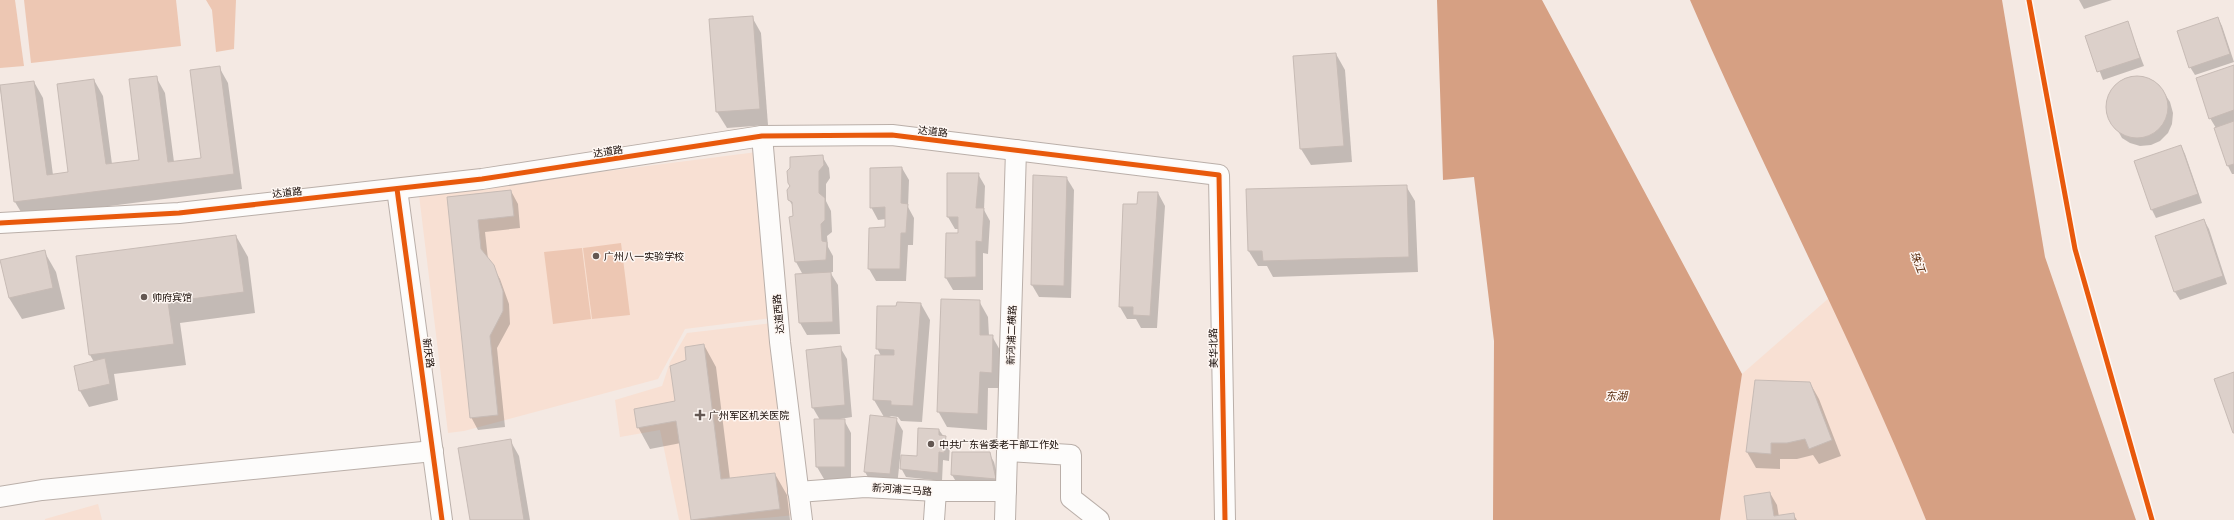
<svg xmlns="http://www.w3.org/2000/svg" width="2234" height="520" viewBox="0 0 2234 520" font-family="'IBM Plex Sans','Noto Sans SC',sans-serif">
<rect width="100%" height="100%" fill="#f4e9e3"/>
<g fill="#f8e0d3">
<polygon points="757,152 771,318 685,329 658,379 464,431 448,433 419,195"/>
<polygon points="1829,298 1904,464 1926,520 1720,520 1742,374"/>
<polygon points="772,323 795,515 743,520 679,520 660,430 620,437 615,400 662,386 670,362 687,333"/>
<polygon points="98,504 102,520 45,520 45,519"/>
</g>
<g fill="#edc7b3">
<polygon points="0,0 15,0 24,66 0,68"/>
<polygon points="24,0 176,0 181,46 31,63"/>
<polygon points="206,0 236,0 234,49 216,52 212,10"/>
<polygon points="621,243 630,315 592,319 583,248"/>
<polygon points="582,248 591,319 553,324 544,252"/>
</g>
<g fill="#d6a083">
<polygon points="1437,0 1542,0 1742,374 1720,520 1493,520 1494,341 1474,177 1443,180"/>
<path d="M1690,0H2002L2045,257L2136,520H1926C1855,343 1765,175 1690,0Z"/>
</g>
<g fill="#0003">
<polygon points="2079,0 2112,0 2084,9"/>
<polygon points="752,17 761,33 768,125 727,128 717,112 711,20"/>
<polygon points="2218,18 2222,26 2234,62 2195,75 2190,67"/>
<polygon points="2127,22 2144,66 2103,80 2086,36"/>
<polygon points="1336,54 1345,70 1352,162 1311,165 1301,149 1295,57"/>
<polygon points="2234,66 2234,174 2232,174 2228,166 2216,128 2210,118"/>
<polygon points="219,67 228,83 242,189 24,217 15,202 0,87 34,82 43,98 53,175 69,173 94,80 103,96 112,164 140,161 156,77 165,93 174,162 203,159"/>
<polygon points="2132,77 2150,79 2159,85 2170,102 2173,113 2172,124 2168,133 2160,141 2151,145 2140,146 2130,143 2122,138 2108,113 2110,94 2115,86"/>
<polygon points="2181,146 2185,154 2202,203 2156,218 2152,210"/>
<polygon points="822,156 829,168 830,178 826,184 826,201 831,211 832,232 827,236 828,247 833,256 833,272 830,272 838,285 840,334 807,335 800,323 803,275 796,262 793,206 789,200"/>
<polygon points="902,168 909,180 908,207 914,218 913,245 908,245 906,281 876,281 869,269 870,229 886,228 886,219 878,220 871,207"/>
<polygon points="978,174 985,186 984,210 990,221 988,254 983,253 983,290 953,290 946,278 959,229 955,229 948,217"/>
<polygon points="1034,176 1066,177 1074,190 1071,298 1039,297 1032,285"/>
<polygon points="1406,186 1415,201 1418,272 1273,277 1267,266 1258,266 1248,250"/>
<polygon points="511,191 518,204 520,228 485,232 488,259 500,279 509,304 510,324 497,348 505,427 478,430 471,417 448,197"/>
<polygon points="1158,193 1165,206 1157,328 1141,328 1136,319 1127,319 1120,307 1124,205 1138,205"/>
<polygon points="2204,220 2209,229 2227,284 2180,300 2175,292 2156,236"/>
<polygon points="236,236 248,257 255,313 180,323 186,365 114,374 118,400 89,407 80,391 75,367 94,362 90,355"/>
<polygon points="44,251 56,272 65,309 22,319 9,298"/>
<polygon points="979,301 988,317 989,336 992,336 1001,352 1000,388 988,388 987,430 947,427 938,411"/>
<polygon points="921,304 930,320 922,422 901,421 898,417 889,416 896,419 903,431 897,486 872,484 865,472 884,417 874,400 876,356 881,356 877,348 896,307"/>
<polygon points="704,345 716,367 730,479 775,474 787,495 790,520 693,520 681,443 650,449 638,427 676,402 687,360"/>
<polygon points="840,347 847,359 852,417 834,420 844,420 851,433 851,479 824,479 817,467 820,420 813,408 808,351"/>
<polygon points="1810,383 1819,399 1841,456 1819,464 1813,455 1797,459 1780,459 1780,469 1756,468 1747,452"/>
<polygon points="939,430 950,445 949,461 943,460 942,481 906,477 901,468 918,457"/>
<polygon points="510,440 519,456 530,520 471,520"/>
<polygon points="989,453 994,462 1000,487 957,483 952,475"/>
<polygon points="1770,493 1777,505 1779,517 1793,514 1797,520 1748,520"/>
</g>
<g fill="#dcd0ca" stroke="#c7bbb5">
<polygon points="753,16 760,109 716,112 709,19"/>
<polygon points="2218,17 2230,54 2189,68 2177,31"/>
<polygon points="2128,21 2140,58 2097,72 2085,36"/>
<polygon points="1336,53 1344,146 1300,149 1293,56"/>
<polygon points="2234,65 2234,110 2209,119 2196,78"/>
<polygon points="220,66 234,174 14,202 0,85 34,81 47,175 68,172 57,84 94,79 106,164 139,160 129,79 157,76 168,162 201,158 190,70"/>
<circle cx="2137" cy="107" r="31"/>
<polygon points="2234,121 2234,164 2227,166 2214,128"/>
<polygon points="2181,145 2198,194 2151,210 2134,161"/>
<polygon points="823,155 824,165 819,171 819,193 825,198 825,220 821,224 822,241 827,242 826,260 795,262 789,217 793,216 792,202 788,200 787,190 790,186 788,183 787,171 790,168 790,157"/>
<polygon points="902,167 901,203 908,204 906,233 901,233 900,269 868,269 869,228 885,227 885,207 870,208 870,168"/>
<polygon points="947,173 979,173 976,208 984,208 982,242 976,241 976,277 945,278 946,233 958,233 958,217 947,217"/>
<polygon points="1033,175 1067,177 1064,286 1031,285"/>
<polygon points="1407,185 1409,257 1263,261 1262,251 1248,251 1246,189"/>
<polygon points="511,190 514,216 478,220 481,249 494,265 503,291 503,311 490,336 498,415 470,418 447,197"/>
<polygon points="1138,192 1158,192 1150,316 1133,315 1133,307 1119,307 1123,204 1137,204"/>
<polygon points="2204,219 2223,276 2174,292 2155,236"/>
<polygon points="236,235 244,292 168,302 174,344 89,355 76,256"/>
<polygon points="45,250 53,288 9,298 0,260"/>
<polygon points="831,272 833,322 799,323 795,274"/>
<polygon points="941,299 980,300 980,335 993,335 992,373 980,372 978,414 937,412"/>
<polygon points="897,302 921,303 913,406 891,405 891,401 873,400 875,355 894,355 894,350 876,349 877,306 896,306"/>
<polygon points="704,344 721,479 775,473 780,509 691,520 676,421 637,428 634,409 675,401 670,366 686,360 685,347"/>
<polygon points="841,346 845,405 812,408 806,350"/>
<polygon points="105,358 110,384 79,391 74,366"/>
<polygon points="2234,372 2234,433 2233,433 2214,379"/>
<polygon points="1755,380 1810,382 1832,440 1809,449 1805,439 1787,443 1771,443 1771,454 1746,452"/>
<polygon points="870,415 897,418 890,474 864,472"/>
<polygon points="814,419 845,419 845,467 816,467"/>
<polygon points="918,428 939,429 939,435 946,436 944,453 939,452 938,473 900,469 901,455 917,456"/>
<polygon points="511,439 524,520 470,520 458,448"/>
<polygon points="952,452 990,452 996,479 951,475"/>
<polygon points="1770,492 1774,516 1794,513 1795,520 1747,520 1744,496"/>
</g>
<g fill="none" stroke-linecap="round" stroke-linejoin="round">
<g stroke="#baafa9" stroke-width="22">
<g id="street">
<polyline points="762,136 780,342 802,520"/>
<polyline points="397,189 442,520"/>
<polyline points="0,223 179,213 482,179 762,136 892,135 1219,175 1225,520"/>
<polyline points="1008,451 1071,455 1071,498 1099,520"/>
<polyline points="798,492 865,487 936,491 1006,491"/>
<polyline points="0,497 42,490 433,451"/>
<polyline points="934,520 936,491"/>
<polyline points="1005,520 1016,150"/>
</g>
</g>
<use href="#street" stroke="#fdfcfb" stroke-width="20"/>
<g stroke="#fef7f3" stroke-width="8">
<g id="cycleway">
<polyline points="2029,0 2075,249 2152,520"/>
<polyline points="397,189 442,520"/>
<polyline points="0,223 179,213 482,179 762,136 892,135 1219,175 1225,520"/>
</g>
</g>
<use href="#cycleway" stroke="#e8590c" stroke-width="5"/>
</g>
<g fill="#635752" stroke="#fef7f3" stroke-width="1.5">
<circle cx="596" cy="256" r="4"/>
<circle cx="144" cy="297" r="4"/>
<path d="M698 409h4v4h4v4h-4v4h-4v-4h-4v-4h4z"/>
<circle cx="931" cy="444" r="4"/>
</g>
<g text-anchor="middle" stroke-width="3" stroke-linejoin="round" paint-order="stroke">
<g font-size="10" fill="#150904" stroke="#fef7f3">
<text transform="translate(933 131) rotate(7)" y="4">达道路</text>
<text transform="translate(608 151) rotate(-9)" y="4">达道路</text>
<text transform="translate(287 192) rotate(-6)" y="4">达道路</text>
<text transform="translate(778 314) rotate(-95)" y="4">达道西路</text>
<text transform="translate(1011 335) rotate(-88)" y="4">新河浦二横路</text>
<text transform="translate(1213 348) rotate(-91)" y="4">美华北路</text>
<text transform="translate(429 353) rotate(82)" y="4">新庆路</text>
<text transform="translate(902 489) rotate(4)" y="4">新河浦三马路</text>
</g>
<g font-size="10" fill="#150904" stroke="#fef7f3" text-anchor="start">
<text x="604" y="260">广州八一实验学校</text>
<text x="152" y="301">帅府宾馆</text>
<text x="709" y="419">广州军区机关医院</text>
<text x="939" y="448">中共广东省委老干部工作处</text>
</g>
<g font-size="11" font-style="italic" fill="#58290b" stroke="#fef7f3">
<text transform="translate(1918 262) rotate(69)" y="4">珠江</text>
<text x="1616" y="400">东湖</text>
</g>
</g>
</svg>
